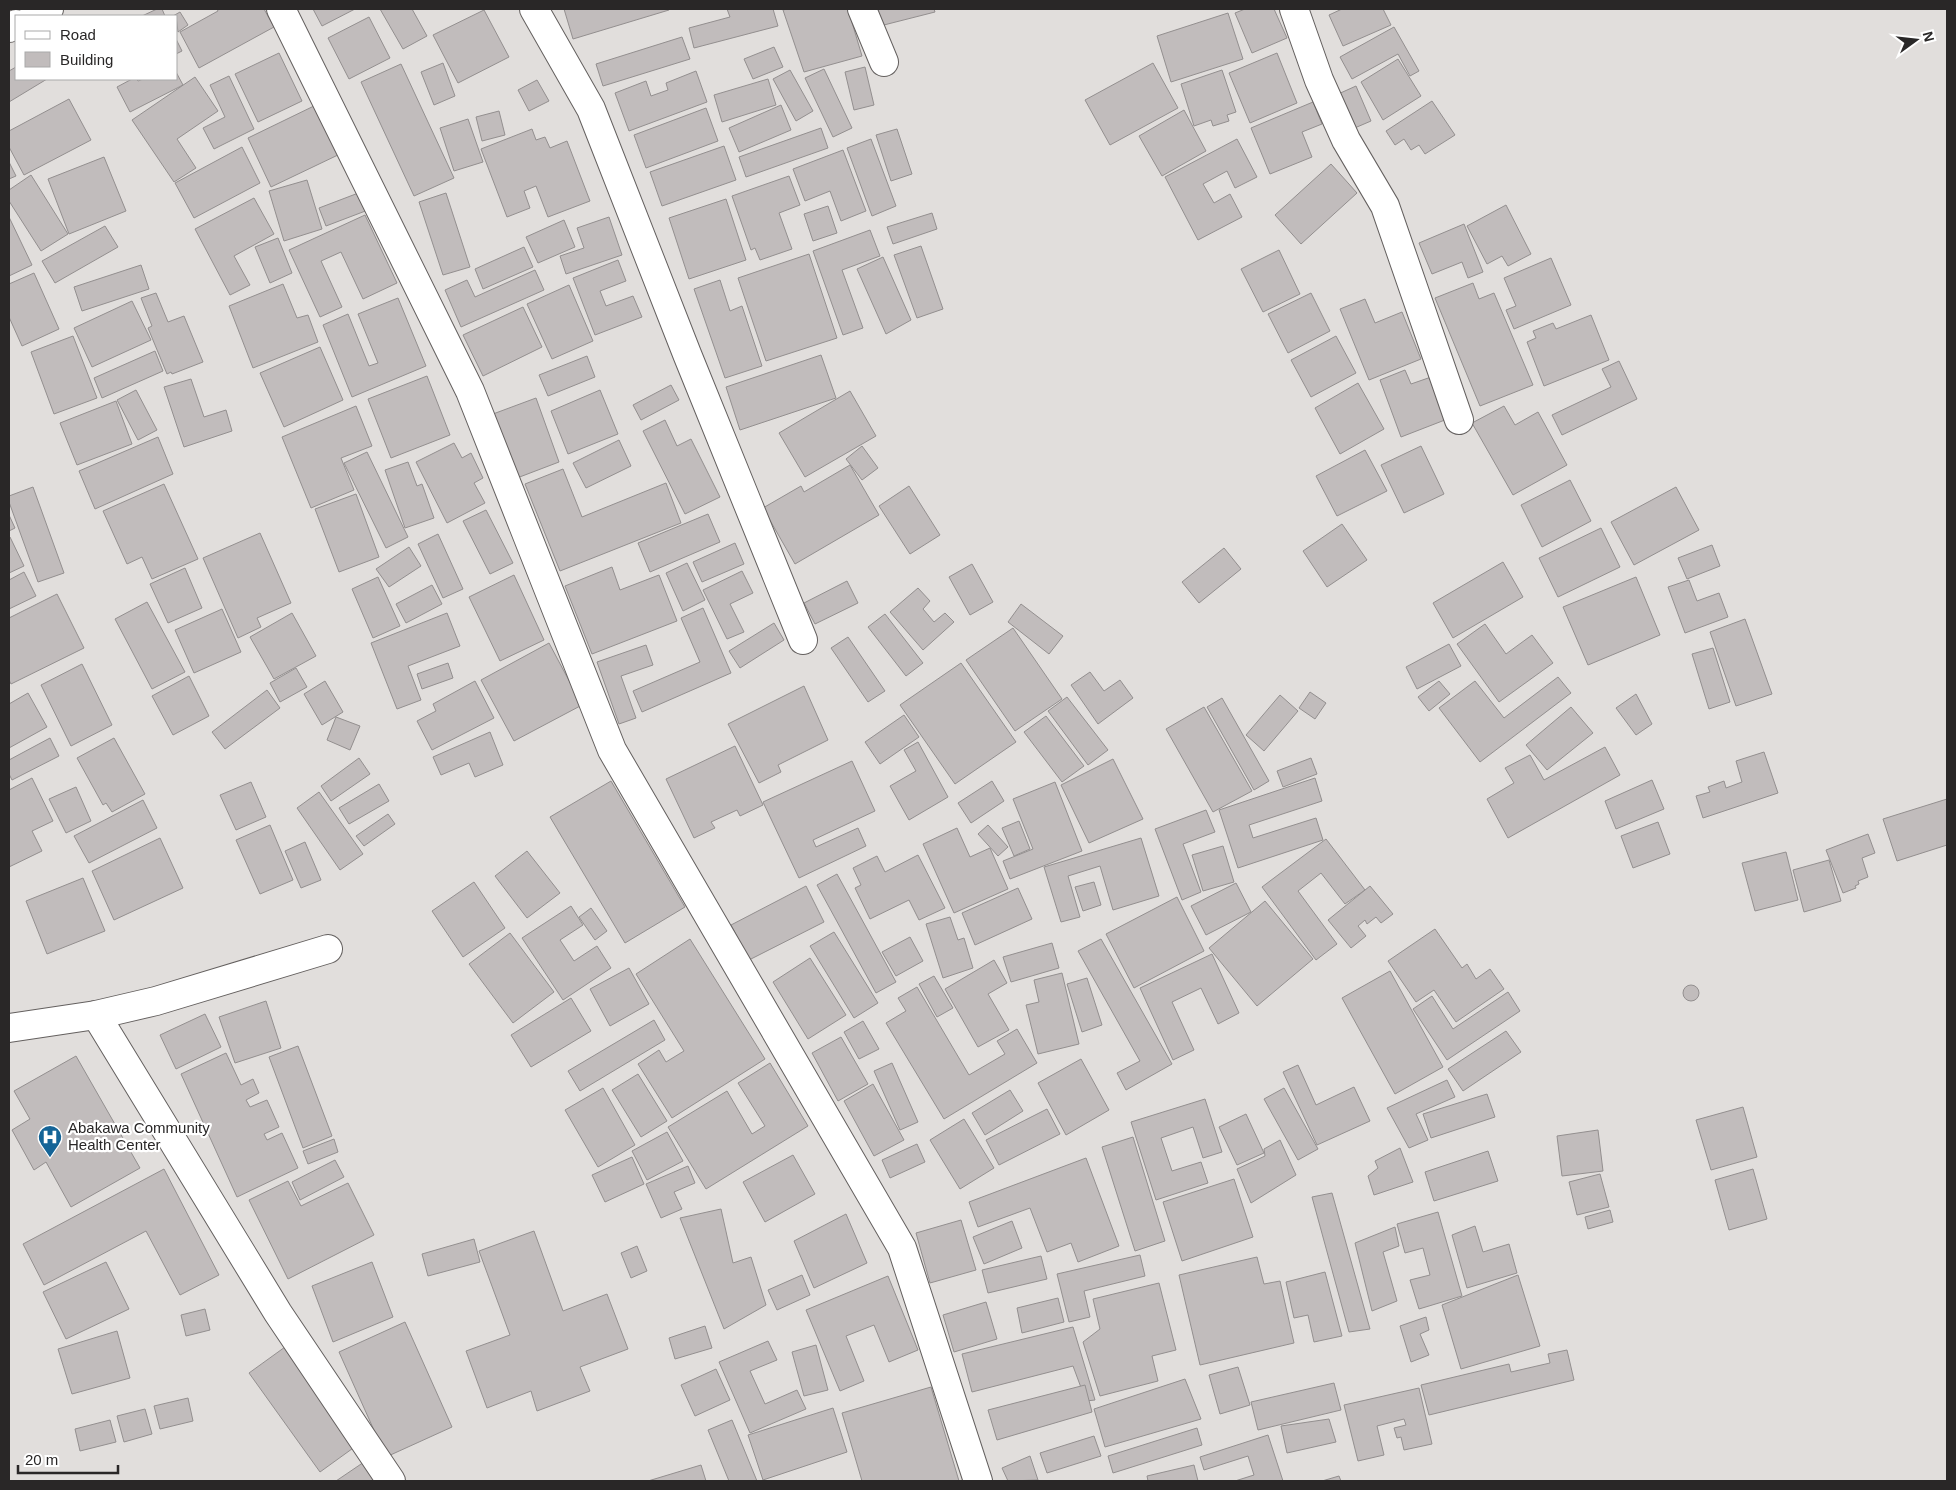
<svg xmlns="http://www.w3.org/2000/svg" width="1956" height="1490" viewBox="0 0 1956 1490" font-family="Arial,sans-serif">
<rect width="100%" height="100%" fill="#e1dedc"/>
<g fill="#c1bcbc" stroke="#938f8f">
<polygon points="157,9 162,9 165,16 142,16"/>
<polygon points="217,9 264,9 274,27 199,68 180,32 218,11"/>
<polygon points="313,9 355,9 322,26"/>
<polygon points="380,9 412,9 427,36 403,49"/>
<polygon points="564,9 668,9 669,10 573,39"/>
<polygon points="727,9 773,9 778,26 694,48 689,28 730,17"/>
<polygon points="787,9 848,9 862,56 804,72 783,10"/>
<polygon points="881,9 934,9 935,12 876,27 872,11"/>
<polygon points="1245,9 1274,9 1287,38 1252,53 1235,13"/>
<polygon points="1342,9 1383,9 1391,25 1343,46 1329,15"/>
<polygon points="484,10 509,57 458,83 433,35"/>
<polygon points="180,12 188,25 178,32 176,16 173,16"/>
<polygon points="1228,13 1243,59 1171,82 1157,36"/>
<polygon points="369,17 390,58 349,79 328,38"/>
<polygon points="1394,27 1419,71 1410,76 1398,54 1352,79 1340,57"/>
<polygon points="682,37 690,59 603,86 596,64"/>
<polygon points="176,39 182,51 176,54"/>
<polygon points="774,47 783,67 753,79 744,59"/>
<polygon points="279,53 302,101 258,122 235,74"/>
<polygon points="1277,53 1297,103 1250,123 1229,73"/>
<polygon points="1398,59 1421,96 1383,120 1361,82"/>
<polygon points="443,63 455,96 434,105 421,72"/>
<polygon points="1153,63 1178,108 1110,145 1085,100"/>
<polygon points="401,64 454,178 414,196 361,82"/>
<polygon points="16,67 16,79 47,79 9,102 9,71"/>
<polygon points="865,67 874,105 854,110 845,72"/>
<polygon points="824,69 852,128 833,137 805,78"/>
<polygon points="790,70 813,111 796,121 773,79"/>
<polygon points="1222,70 1236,112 1227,115 1229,121 1213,126 1211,120 1194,126 1181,84"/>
<polygon points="696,71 707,102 629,131 615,93 646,81 651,96 668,90 666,83"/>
<polygon points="176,72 183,85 130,112 117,87 132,79 136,79 138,81 143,79 176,79"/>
<polygon points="229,76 254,129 214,149 203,128 225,117 210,85"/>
<polygon points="195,77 218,111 177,139 196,168 174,182 132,120"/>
<polygon points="768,79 776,105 722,122 714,95"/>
<polygon points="537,80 549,101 529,111 518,90"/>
<polygon points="1356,86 1371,121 1350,130 1336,95"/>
<polygon points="69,99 91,140 24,175 9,147 9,131"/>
<polygon points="1432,101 1455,135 1425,154 1419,145 1411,150 1404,139 1395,145 1386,131"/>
<polygon points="1313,102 1322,124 1302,132 1312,157 1270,174 1251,128"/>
<polygon points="316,105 340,154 271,187 248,138"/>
<polygon points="781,105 791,130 739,152 729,128"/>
<polygon points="706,108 718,141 646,168 634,135"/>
<polygon points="1184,110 1206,151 1162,176 1139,136"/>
<polygon points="499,111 505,135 482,141 476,117"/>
<polygon points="468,119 483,162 454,171 440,128"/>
<polygon points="821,128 828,148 746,177 739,157"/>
<polygon points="532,129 536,140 545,137 550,148 567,141 590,201 548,217 536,186 524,191 530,208 507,217 481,149"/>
<polygon points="897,129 912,174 891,181 876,135"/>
<polygon points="871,139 896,206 872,216 847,148"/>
<polygon points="1237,139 1257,177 1235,188 1227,171 1203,184 1214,203 1230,194 1242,217 1198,240 1165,177"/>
<polygon points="724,146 736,180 662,206 650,172"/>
<polygon points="242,147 260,183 194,218 175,183"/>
<polygon points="843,150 866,211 841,221 830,191 805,201 793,169"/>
<polygon points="104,157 126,211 69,234 48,179"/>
<polygon points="9,162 16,176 9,179"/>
<polygon points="1331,164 1357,193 1301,244 1275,215"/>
<polygon points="31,175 68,234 41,251 9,201 9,190"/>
<polygon points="789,176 800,205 779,213 792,249 760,260 755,248 751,250 732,196"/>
<polygon points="307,180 322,229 284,241 269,191"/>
<polygon points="361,192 368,210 326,226 319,208"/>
<polygon points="446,193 470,267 443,275 419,202"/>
<polygon points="254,198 274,234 234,256 250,285 230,295 195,229"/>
<polygon points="726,199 746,260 689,279 669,218"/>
<polygon points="1506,205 1531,254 1508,266 1502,256 1487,264 1467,226"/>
<polygon points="828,206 837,233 813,241 804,214"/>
<polygon points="932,213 937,229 893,244 887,227"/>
<polygon points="365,215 397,283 363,299 341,252 321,261 342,307 320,317 289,250"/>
<polygon points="9,217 32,265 9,276"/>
<polygon points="609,217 622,255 566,274 560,256 584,248 577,228"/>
<polygon points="564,220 575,247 538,263 526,237"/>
<polygon points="1464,224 1483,272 1468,278 1462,262 1432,274 1419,243"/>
<polygon points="105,226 118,247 55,283 42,261"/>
<polygon points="870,230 880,256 842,270 863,328 843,335 813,251"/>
<polygon points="278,238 292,273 270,283 255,247"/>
<polygon points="921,246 943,309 917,318 894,255"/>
<polygon points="524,247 533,267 483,289 475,269"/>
<polygon points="1279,250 1300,294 1263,312 1241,269"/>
<polygon points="809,254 837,338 766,361 738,278"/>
<polygon points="883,257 911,320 886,334 857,269"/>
<polygon points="1551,258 1571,305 1514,329 1506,310 1516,306 1504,278"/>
<polygon points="618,260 626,281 600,291 606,306 633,296 642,317 595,335 573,278"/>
<polygon points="141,265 149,289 82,311 74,287"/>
<polygon points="535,270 544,290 461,327 445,290 467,280 475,297"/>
<polygon points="34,273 59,329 22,346 9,317 9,284"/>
<polygon points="720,280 730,311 742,306 762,366 725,378 694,289"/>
<polygon points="1473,283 1479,299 1494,293 1533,385 1480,406 1435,298"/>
<polygon points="283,284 297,318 308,315 318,342 253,368 229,306"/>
<polygon points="569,285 593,341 552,359 527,304"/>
<polygon points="156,293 168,322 184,316 203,362 172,374 171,372 167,374 148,328 152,326 141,298"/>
<polygon points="1311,293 1330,331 1288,353 1268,314"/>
<polygon points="398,298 426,366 352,397 323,325 348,314 369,366 378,363 358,314"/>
<polygon points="1365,299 1375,323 1402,312 1421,359 1369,380 1340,309"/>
<polygon points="132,301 151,340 92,367 74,328"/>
<polygon points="523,307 542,347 483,376 463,335"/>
<polygon points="1591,315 1609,360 1544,386 1527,342 1536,338 1533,331 1553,323 1556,329"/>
<polygon points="73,336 97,398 54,414 31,352"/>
<polygon points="1336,336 1356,373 1311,397 1291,360"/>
<polygon points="320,347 343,400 284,427 260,373"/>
<polygon points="155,351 163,371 102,398 94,378"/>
<polygon points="821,355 836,398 740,430 726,387"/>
<polygon points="587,356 595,377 548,396 539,375"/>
<polygon points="1619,361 1637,399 1562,435 1552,415 1611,387 1602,369"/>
<polygon points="1405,370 1411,384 1434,376 1450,418 1401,437 1380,380"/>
<polygon points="427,376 450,435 391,458 368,399"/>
<polygon points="191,379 204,417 226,410 232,431 184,447 164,387"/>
<polygon points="1358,383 1384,429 1340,454 1315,408"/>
<polygon points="671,385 679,400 641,420 633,405"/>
<polygon points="136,390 157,430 138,440 117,400"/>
<polygon points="600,390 618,434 568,454 551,411"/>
<polygon points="850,391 876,436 805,477 779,433"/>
<polygon points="536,398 559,462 517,478 493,414"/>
<polygon points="116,401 132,444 77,465 60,423"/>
<polygon points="356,406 372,446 341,458 354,490 311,508 282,437"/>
<polygon points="1504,406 1515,425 1538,412 1567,465 1513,495 1472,423"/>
<polygon points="665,420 677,446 691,439 720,497 685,514 643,431"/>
<polygon points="158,437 173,474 95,509 79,471"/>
<polygon points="619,440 631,466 586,488 573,463"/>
<polygon points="454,443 462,458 471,453 483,478 474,483 485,503 447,523 416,462"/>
<polygon points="862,446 878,468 862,480 846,459"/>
<polygon points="1421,446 1444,494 1404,513 1381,465"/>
<polygon points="1365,450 1387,491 1337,516 1316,476"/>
<polygon points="367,452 408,537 386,548 344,463"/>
<polygon points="408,462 417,486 422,484 434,518 405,528 385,470"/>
<polygon points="850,465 879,515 795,564 763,508 801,486 804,492"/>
<polygon points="563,469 582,517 666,483 681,523 560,571 525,484"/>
<polygon points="1570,480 1591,521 1542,547 1521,505"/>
<polygon points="164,484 198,559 152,579 142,557 127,564 103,511"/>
<polygon points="909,486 940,535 910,554 879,506"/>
<polygon points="33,487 64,573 38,582 9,502 9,496"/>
<polygon points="1676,487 1699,530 1634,565 1611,522"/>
<polygon points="356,494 379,557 339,572 315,509"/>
<polygon points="486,510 513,563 490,574 463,521"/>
<polygon points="708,514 720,542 650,572 638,543"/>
<polygon points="9,515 15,528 9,531"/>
<polygon points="1342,524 1367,560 1327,587 1303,551"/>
<polygon points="1601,528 1620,567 1558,597 1539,558"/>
<polygon points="260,533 291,603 257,618 261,627 238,638 203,558"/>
<polygon points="438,534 463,589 443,598 418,544"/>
<polygon points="10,537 24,566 9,573 9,538"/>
<polygon points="735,543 744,564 702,582 693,562"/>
<polygon points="1712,545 1720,566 1687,579 1678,558"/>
<polygon points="409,547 421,566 389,587 376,569"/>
<polygon points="1224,548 1241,569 1199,603 1182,582"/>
<polygon points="1503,562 1523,597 1453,638 1433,603"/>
<polygon points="687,563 705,600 683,611 666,573"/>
<polygon points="972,564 993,602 970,615 949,577"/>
<polygon points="612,567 620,590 659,575 677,621 592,654 565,586"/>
<polygon points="185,568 202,608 168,623 150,584"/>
<polygon points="742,571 753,593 730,604 744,632 727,639 703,590"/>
<polygon points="24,572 36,596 9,609 9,580"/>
<polygon points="514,575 544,640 500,661 469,597"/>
<polygon points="378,577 400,626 373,638 352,589"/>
<polygon points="1636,577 1660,635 1588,665 1563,607"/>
<polygon points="1689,580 1697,601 1719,593 1728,617 1685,633 1668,587"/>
<polygon points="847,581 858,603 815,624 804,603"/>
<polygon points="432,585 442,604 406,623 396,604"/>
<polygon points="918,588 930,601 923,609 934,622 945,613 954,622 923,650 890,612"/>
<polygon points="57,594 84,648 11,684 9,680 9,618"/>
<polygon points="147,602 185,672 152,689 115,619"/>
<polygon points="1021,604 1063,636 1049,654 1008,622"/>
<polygon points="703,608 731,673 642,712 633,691 700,662 681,618"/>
<polygon points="222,609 241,652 194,673 175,630"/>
<polygon points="292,613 316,656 274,679 250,637"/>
<polygon points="447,613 460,646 408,666 421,700 397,709 371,643"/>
<polygon points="885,614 923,663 906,676 868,627"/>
<polygon points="1745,619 1772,694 1736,706 1710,632"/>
<polygon points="774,623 784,640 740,668 729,651"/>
<polygon points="1485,624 1506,654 1532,635 1553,663 1499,702 1457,644"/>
<polygon points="1013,628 1062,699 1015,731 966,660"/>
<polygon points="848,637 885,691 868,702 831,648"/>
<polygon points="549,643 582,705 514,741 481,680"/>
<polygon points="1449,644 1461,666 1417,689 1406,667"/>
<polygon points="646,645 653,665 621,676 636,718 619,724 597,662"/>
<polygon points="1713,648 1730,702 1709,709 1692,654"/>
<polygon points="448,663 453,678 422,689 417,674"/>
<polygon points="961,663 1016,742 955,784 900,705"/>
<polygon points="82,664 112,725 71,746 41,685"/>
<polygon points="296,668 307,687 280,702 270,683"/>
<polygon points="1090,672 1104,691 1120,680 1133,698 1098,724 1071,685"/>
<polygon points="189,676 209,716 173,735 152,696"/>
<polygon points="1558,677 1571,693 1480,762 1439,708 1475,681 1504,718"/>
<polygon points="325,681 343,712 322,725 304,694"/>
<polygon points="475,681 494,718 432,750 417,721 436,711 433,704"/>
<polygon points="1439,681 1450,694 1429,711 1418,697"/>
<polygon points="804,686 828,740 778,765 781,772 759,783 728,724"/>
<polygon points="267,690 280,708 225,749 212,732"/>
<polygon points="1310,692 1326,703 1315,719 1299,708"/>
<polygon points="28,693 47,727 9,748 9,704"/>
<polygon points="1636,694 1652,724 1636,735 1616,708"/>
<polygon points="1280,695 1298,711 1264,751 1246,735"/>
<polygon points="1067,697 1108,750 1088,765 1048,711"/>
<polygon points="1222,698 1269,781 1254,790 1207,707"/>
<polygon points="1204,707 1252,791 1213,812 1166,729"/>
<polygon points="1571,707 1593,733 1547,770 1526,745"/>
<polygon points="904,715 919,737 880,764 865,742"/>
<polygon points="1046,716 1084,766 1062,782 1024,732"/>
<polygon points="336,717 360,726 350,750 327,740"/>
<polygon points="490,732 503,765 475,777 469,763 441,775 433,757"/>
<polygon points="50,738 59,756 12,780 9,774 9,760"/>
<polygon points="114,738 145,794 112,812 106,803 103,805 77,758"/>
<polygon points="918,742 948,797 909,820 890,786 916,771 904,750"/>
<polygon points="735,746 763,805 740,816 737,810 711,822 715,828 694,838 666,779"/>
<polygon points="1605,747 1620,775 1508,838 1487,799 1514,783 1505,768 1530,755 1544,780"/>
<polygon points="1764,752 1778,793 1703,818 1696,796 1710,792 1708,787 1724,781 1726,788 1742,782 1736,761"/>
<polygon points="359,758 370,774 331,801 321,786"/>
<polygon points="1311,758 1317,774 1283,787 1277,771"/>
<polygon points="1113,759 1143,819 1089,843 1061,785"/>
<polygon points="852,761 875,811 813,840 816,847 858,828 866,846 799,878 763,802"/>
<polygon points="32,778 53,821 32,831 42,851 9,867 9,790"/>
<polygon points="1315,778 1322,801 1249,825 1253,838 1316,818 1323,840 1238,868 1219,810"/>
<polygon points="1652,780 1664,809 1616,829 1605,801"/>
<polygon points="611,781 685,907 625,943 550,817"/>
<polygon points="992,781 1004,801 971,823 958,803"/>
<polygon points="251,782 266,817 236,830 220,795"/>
<polygon points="1055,782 1082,851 1010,879 1003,861 1033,849 1013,799"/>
<polygon points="379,784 389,801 349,824 339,808"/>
<polygon points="76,787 91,821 66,833 49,799"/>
<polygon points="319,792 363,854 340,870 297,808"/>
<polygon points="1947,799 1947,845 1897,861 1883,819"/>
<polygon points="143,800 157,828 89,863 74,836"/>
<polygon points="1206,810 1215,832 1183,844 1201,892 1182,900 1155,829"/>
<polygon points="388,814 395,824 364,846 356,836"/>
<polygon points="1019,821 1030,849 1014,856 1002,828"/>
<polygon points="1658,822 1670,854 1633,868 1621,836"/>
<polygon points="270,825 293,880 260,894 236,840"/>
<polygon points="988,825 1008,847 998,856 978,834"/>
<polygon points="957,828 970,857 990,848 1008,889 954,913 923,844"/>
<polygon points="1868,834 1875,853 1862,858 1868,877 1858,881 1859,884 1855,886 1856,888 1843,893 1826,850"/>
<polygon points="160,838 183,888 114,920 92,871"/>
<polygon points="1141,838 1159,896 1113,910 1100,866 1068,876 1080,917 1061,922 1044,867"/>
<polygon points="1326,839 1365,890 1345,904 1321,873 1298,891 1337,944 1316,960 1262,887"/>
<polygon points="305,842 321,880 301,888 285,851"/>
<polygon points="1223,846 1234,882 1203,891 1192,855"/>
<polygon points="527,851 560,893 527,918 495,876"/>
<polygon points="1786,852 1798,900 1755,911 1742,863"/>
<polygon points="918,855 945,908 919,920 909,900 870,919 855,888 861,885 853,868 877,856 885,872"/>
<polygon points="1829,860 1841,901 1804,912 1793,870"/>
<polygon points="837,874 896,982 876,993 817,885"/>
<polygon points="83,878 105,931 47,954 26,901"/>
<polygon points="474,882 505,928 463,957 432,911"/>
<polygon points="1094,882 1101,905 1083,911 1075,887"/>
<polygon points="1236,883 1251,912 1206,935 1191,906"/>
<polygon points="806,886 824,922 749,960 731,925"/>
<polygon points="1370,886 1393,914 1381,923 1376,917 1367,924 1365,920 1358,926 1366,936 1351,948 1328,920"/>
<polygon points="1018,888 1032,919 975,945 962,913"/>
<polygon points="1177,897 1204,951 1134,988 1106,934"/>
<polygon points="1265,901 1313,959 1257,1006 1209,948"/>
<polygon points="571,906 583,925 560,940 574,961 597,946 611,968 563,1000 522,938"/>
<polygon points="591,908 607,931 595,940 579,917"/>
<polygon points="950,917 958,940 964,938 973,968 943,978 926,924"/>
<polygon points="1435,929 1462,968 1467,964 1476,979 1490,969 1504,989 1456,1022 1434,990 1416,1002 1388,961"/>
<polygon points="834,932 878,1003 854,1018 810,946"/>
<polygon points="510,933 554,992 513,1023 469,964"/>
<polygon points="910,937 923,961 896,976 882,952"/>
<polygon points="690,939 765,1059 672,1118 638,1064 659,1050 666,1062 684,1051 636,974"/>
<polygon points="1101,939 1172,1064 1126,1090 1117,1073 1140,1061 1078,951"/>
<polygon points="1052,943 1059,968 1011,982 1003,957"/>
<polygon points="1212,954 1239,1013 1218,1024 1201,988 1172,1002 1194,1050 1173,1060 1140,988"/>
<polygon points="810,958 846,1015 808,1039 773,982"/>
<polygon points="994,960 1007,983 988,994 1009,1030 978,1047 945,989"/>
<polygon points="629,968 649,1004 610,1026 590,989"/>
<polygon points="1390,971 1443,1067 1395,1094 1342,998"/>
<polygon points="1062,973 1079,1044 1038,1054 1026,1005 1039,1002 1034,980"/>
<polygon points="934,976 953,1008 937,1017 919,984"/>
<polygon points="1087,978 1102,1025 1082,1032 1067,984"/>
<circle cx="1691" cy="993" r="8"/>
<polygon points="917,987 969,1075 1005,1054 997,1041 1017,1029 1037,1063 944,1119 886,1023 906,1011 898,998"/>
<polygon points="1508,992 1520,1011 1447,1060 1413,1009 1432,996 1453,1029"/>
<polygon points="571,998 591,1031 531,1067 511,1035"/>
<polygon points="266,1001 281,1048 235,1063 219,1017"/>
<polygon points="205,1014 221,1047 176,1069 160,1035"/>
<polygon points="654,1020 665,1040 580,1091 568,1071"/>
<polygon points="863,1021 879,1049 859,1059 844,1032"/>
<polygon points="1506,1031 1521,1052 1463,1091 1448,1069"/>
<polygon points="841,1037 868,1084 838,1101 812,1053"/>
<polygon points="298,1046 332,1136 303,1148 269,1057"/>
<polygon points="226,1053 241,1085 253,1079 259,1093 246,1100 250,1107 267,1100 279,1127 264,1134 267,1140 282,1133 298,1168 237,1197 181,1074"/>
<polygon points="76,1056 140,1168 71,1207 46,1162 34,1170 12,1130 30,1119 14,1091"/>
<polygon points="1081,1059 1109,1110 1066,1135 1038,1083"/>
<polygon points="770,1063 808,1126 706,1189 668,1127 727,1091 752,1134 765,1126 738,1083"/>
<polygon points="892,1063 918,1122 900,1130 874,1071"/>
<polygon points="1298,1065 1316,1105 1354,1087 1370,1121 1317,1145 1283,1072"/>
<polygon points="638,1074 667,1121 641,1137 612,1090"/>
<polygon points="1447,1080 1455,1097 1416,1114 1428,1140 1409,1148 1387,1108"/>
<polygon points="873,1084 904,1140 874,1156 844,1101"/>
<polygon points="603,1088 635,1145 598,1167 565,1110"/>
<polygon points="1284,1088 1318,1149 1298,1160 1264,1099"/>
<polygon points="1010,1090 1023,1111 985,1135 972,1113"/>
<polygon points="1487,1094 1495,1117 1431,1138 1423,1114"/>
<polygon points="1205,1099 1222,1152 1203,1158 1193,1127 1161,1138 1172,1171 1201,1162 1208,1183 1156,1200 1131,1122"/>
<polygon points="1743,1107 1757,1157 1711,1170 1696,1120"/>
<polygon points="1047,1109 1060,1134 999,1165 986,1140"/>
<polygon points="1246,1114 1264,1153 1237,1165 1219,1127"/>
<polygon points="964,1119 994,1168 960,1189 930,1140"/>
<polygon points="1598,1130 1603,1171 1562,1176 1557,1136"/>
<polygon points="667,1132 683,1161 647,1180 632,1151"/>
<polygon points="1133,1137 1165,1241 1135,1251 1102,1147"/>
<polygon points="334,1139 338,1152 308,1164 303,1151"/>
<polygon points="1280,1140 1296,1175 1251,1203 1237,1169 1265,1156 1264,1149"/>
<polygon points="917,1144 925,1162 890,1178 882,1160"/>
<polygon points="1400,1148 1413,1182 1374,1195 1368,1176 1378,1168 1375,1161"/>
<polygon points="1488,1151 1498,1181 1434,1201 1425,1172"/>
<polygon points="793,1155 815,1194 765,1222 743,1182"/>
<polygon points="632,1157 644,1184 605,1202 592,1175"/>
<polygon points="1086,1158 1119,1246 1078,1262 1071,1243 1047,1252 1030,1208 978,1227 969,1202"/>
<polygon points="335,1160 344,1177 300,1200 292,1182"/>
<polygon points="688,1166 695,1183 674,1192 682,1209 661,1218 646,1184"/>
<polygon points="164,1169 219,1275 180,1295 146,1231 44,1285 23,1244"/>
<polygon points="1753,1169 1767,1219 1729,1230 1715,1180"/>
<polygon points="1600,1174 1609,1207 1577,1215 1569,1182"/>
<polygon points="1234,1179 1253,1237 1182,1261 1163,1202"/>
<polygon points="288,1181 301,1206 348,1183 374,1235 288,1279 249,1200"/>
<polygon points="1332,1193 1370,1329 1349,1332 1312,1197"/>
<polygon points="721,1209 733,1263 751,1257 766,1305 724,1329 680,1218"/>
<polygon points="1610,1210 1613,1222 1588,1229 1585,1217"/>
<polygon points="1438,1212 1462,1296 1419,1309 1410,1280 1430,1275 1423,1248 1405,1253 1397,1224"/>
<polygon points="846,1214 867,1263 814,1288 794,1241"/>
<polygon points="961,1220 976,1270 930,1283 916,1233"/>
<polygon points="1012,1221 1022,1248 984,1264 973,1237"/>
<polygon points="1475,1226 1483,1252 1509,1244 1517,1273 1467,1288 1452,1235"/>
<polygon points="1395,1227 1399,1246 1383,1252 1397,1301 1372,1311 1355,1243"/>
<polygon points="534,1231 563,1311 607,1294 628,1349 580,1367 590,1391 537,1411 531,1391 487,1408 466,1351 510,1335 479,1251"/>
<polygon points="474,1239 480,1262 428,1276 422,1254"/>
<polygon points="637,1246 647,1271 631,1278 621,1253"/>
<polygon points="1140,1255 1145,1276 1084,1291 1090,1317 1069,1322 1057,1274"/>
<polygon points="1041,1256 1047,1279 988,1293 982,1270"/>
<polygon points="1257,1257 1264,1284 1280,1281 1294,1343 1200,1365 1179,1275"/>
<polygon points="106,1262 129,1309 66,1339 43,1292"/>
<polygon points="372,1262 393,1317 333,1342 312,1286"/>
<polygon points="1325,1272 1342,1336 1314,1342 1308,1315 1294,1318 1286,1282"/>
<polygon points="802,1275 810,1295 777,1310 768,1290"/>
<polygon points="1518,1275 1540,1346 1461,1369 1442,1305"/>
<polygon points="888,1276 918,1350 889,1362 874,1325 846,1336 864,1381 840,1391 806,1310"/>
<polygon points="1159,1283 1176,1350 1152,1356 1158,1381 1100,1396 1083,1342 1100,1329 1093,1299"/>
<polygon points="1058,1298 1064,1322 1022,1333 1017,1308"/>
<polygon points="986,1302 997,1339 954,1352 943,1315"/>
<polygon points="205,1309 210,1330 186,1336 181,1315"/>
<polygon points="1426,1317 1429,1330 1420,1334 1429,1355 1411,1362 1400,1326"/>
<polygon points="405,1322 452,1427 386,1457 339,1352"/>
<polygon points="705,1326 712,1348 675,1359 669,1338"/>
<polygon points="1073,1327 1095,1400 1086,1401 1073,1366 972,1392 962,1354"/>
<polygon points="117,1331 130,1378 72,1394 58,1349"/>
<polygon points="768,1341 777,1360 750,1371 765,1404 797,1390 806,1409 750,1433 719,1362"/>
<polygon points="816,1345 828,1390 804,1396 792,1352"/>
<polygon points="285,1347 356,1446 320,1472 249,1373"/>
<polygon points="1567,1350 1574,1380 1429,1415 1421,1385 1509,1364 1511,1372 1550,1363 1548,1354"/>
<polygon points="1238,1367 1250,1405 1220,1414 1209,1375"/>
<polygon points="716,1369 730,1400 695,1416 681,1385"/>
<polygon points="1185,1379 1201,1419 1105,1447 1094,1409"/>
<polygon points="1334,1383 1341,1410 1258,1430 1251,1402"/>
<polygon points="1085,1385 1092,1412 997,1440 988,1410"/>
<polygon points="931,1387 959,1481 862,1481 842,1413"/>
<polygon points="1419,1388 1432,1444 1404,1450 1401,1437 1397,1438 1394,1428 1406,1425 1404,1419 1377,1426 1384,1455 1358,1461 1344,1405"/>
<polygon points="188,1398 193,1421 160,1429 154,1406"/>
<polygon points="833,1408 847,1452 763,1480 748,1435"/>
<polygon points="145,1409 152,1434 124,1442 117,1416"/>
<polygon points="1329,1419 1336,1442 1287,1453 1281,1426"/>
<polygon points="110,1420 116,1442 80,1451 75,1429"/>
<polygon points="732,1420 757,1481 729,1481 708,1430"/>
<polygon points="1197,1428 1202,1445 1113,1473 1108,1456"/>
<polygon points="1268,1435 1283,1481 1235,1481 1254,1475 1248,1456 1204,1470 1200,1457"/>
<polygon points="1094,1436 1101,1456 1047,1473 1040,1453"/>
<polygon points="1030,1456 1038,1480 1008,1481 1002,1468"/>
<polygon points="367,1460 381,1481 336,1481"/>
<polygon points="701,1465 706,1481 648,1481"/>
<polygon points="1194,1465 1198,1481 1148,1481 1147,1476"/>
<polygon points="1339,1476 1341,1481 1322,1481"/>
</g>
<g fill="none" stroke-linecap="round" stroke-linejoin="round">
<g stroke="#64605f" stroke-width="30">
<g id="street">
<polyline points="281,9 470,391 612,750 902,1248 978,1481"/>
<polyline points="534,9 591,109 687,354 803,640"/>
<polyline points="862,9 884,62"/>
<polyline points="1294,9 1319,80 1346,140 1385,206 1459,420"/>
<polyline points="33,16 49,9"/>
<polyline points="9,28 16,24"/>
<polyline points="96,1015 278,1313 391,1481"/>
</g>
</g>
<g stroke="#64605f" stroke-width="30">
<polyline id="secondary" points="9,1028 96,1015 156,1001 328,949"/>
</g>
<use href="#street" stroke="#fff" stroke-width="28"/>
<use href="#secondary" stroke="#fff" stroke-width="28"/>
</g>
<defs>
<g id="hospital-pin" transform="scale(1.25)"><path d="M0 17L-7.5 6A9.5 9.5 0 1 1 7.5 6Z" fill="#156497" stroke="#fff"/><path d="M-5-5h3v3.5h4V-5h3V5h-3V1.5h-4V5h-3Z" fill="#fff"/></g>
</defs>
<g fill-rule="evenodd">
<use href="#hospital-pin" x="50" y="1137"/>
</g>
<g text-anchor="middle" stroke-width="4.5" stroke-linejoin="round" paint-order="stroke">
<g font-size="15" fill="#292727" stroke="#fff" text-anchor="start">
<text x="68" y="1133">Abakawa Community<tspan x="68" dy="17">Health Center</tspan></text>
</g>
</g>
<rect width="1956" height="1490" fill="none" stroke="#292727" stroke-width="20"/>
<rect x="15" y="15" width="162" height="65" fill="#ffffff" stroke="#a9a9a9"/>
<rect x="25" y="31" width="25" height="8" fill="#ffffff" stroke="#a9a9a9"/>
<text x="60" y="40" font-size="15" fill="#292727">Road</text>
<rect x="25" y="52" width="25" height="15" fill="#c1bcbc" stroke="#a9a9a9"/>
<text x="60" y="65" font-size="15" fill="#292727">Building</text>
<g transform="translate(1916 40) rotate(75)" stroke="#ffffff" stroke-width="4" paint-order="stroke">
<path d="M0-4L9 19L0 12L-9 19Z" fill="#292727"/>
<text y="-8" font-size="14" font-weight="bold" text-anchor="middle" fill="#292727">N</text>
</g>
<path d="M18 1465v8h100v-8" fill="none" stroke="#292727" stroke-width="2.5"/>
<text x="25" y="1465" font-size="15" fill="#292727" stroke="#ffffff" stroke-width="4" paint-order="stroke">20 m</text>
</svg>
